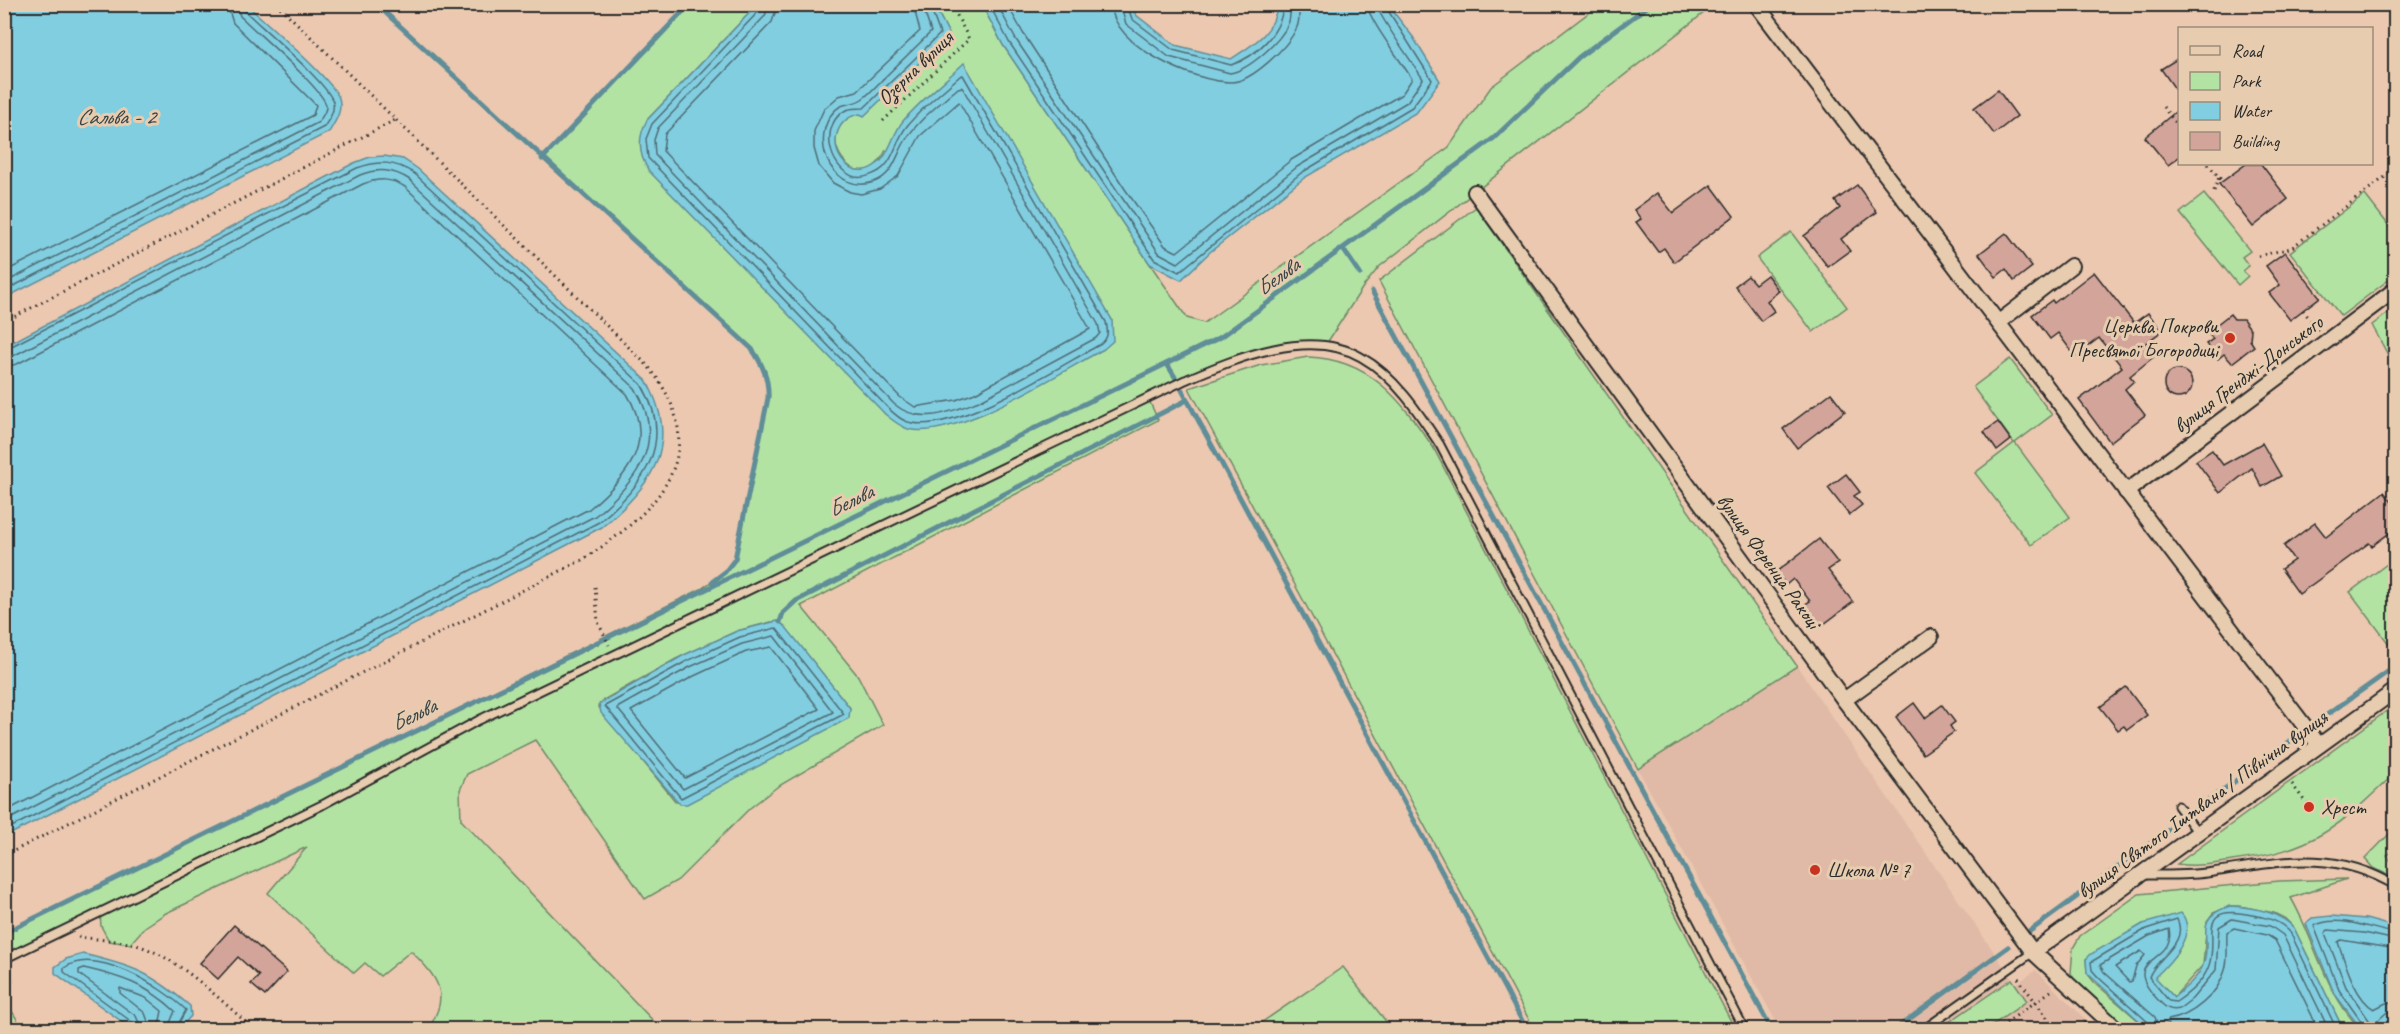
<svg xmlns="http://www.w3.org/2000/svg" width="2400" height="1034" viewBox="0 0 2400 1034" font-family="Caveat,sans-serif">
<rect width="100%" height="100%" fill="#ecc8b0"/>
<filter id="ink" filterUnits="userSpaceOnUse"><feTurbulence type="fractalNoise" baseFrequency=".0167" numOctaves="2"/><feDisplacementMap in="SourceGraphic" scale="12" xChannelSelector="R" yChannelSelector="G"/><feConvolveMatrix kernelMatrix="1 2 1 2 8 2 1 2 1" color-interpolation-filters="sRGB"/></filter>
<g filter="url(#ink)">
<polygon fill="#e0baa6" points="1797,666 2016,984 2036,970 2095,1029 1780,1029 1638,769"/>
<g fill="#b3e3a3" stroke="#6f8767" stroke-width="1.5" fill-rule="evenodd">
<path d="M690,5H757L647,120L885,414C918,441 948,427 985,413L1112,320L1092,288L886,150C857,210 805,122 860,114L949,34L934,5H982L1003,45L1150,264L1187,318L1204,323L1449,147L1491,87L1599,5H1714L1379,267L1363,287L1325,346L1263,352L1148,398L1158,420L801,606L858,676L883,725L777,787L750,808L678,880L645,899L535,740L467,774L460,790L461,820L661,1029H428C452,994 437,977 411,951L380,976L365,963L354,973L268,893L307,847L166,913L145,927L130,944L109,941L101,926L100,914L5,959V933L701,589L725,572L735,559L768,398C769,379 763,365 752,349L542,159ZM771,622H780L785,627L850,708L676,802L598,706L605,699L676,659L737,631Z"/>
<polygon points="2204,194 2250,251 2242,257 2249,266 2243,271 2248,276 2238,285 2180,213"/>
<polygon points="2365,195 2393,231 2395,230 2395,275 2341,316 2290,252"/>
<polygon points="1476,207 1797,666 1638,769 1379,281"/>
<polygon points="1791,232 1847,307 1813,332 1757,258"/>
<polygon points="2394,309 2396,312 2395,368 2372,325"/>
<path d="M1308,357C1370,359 1400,399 1433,447L1735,1029H1534L1189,388L1261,365Z"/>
<polygon points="2010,359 2052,415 2015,443 2070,517 2031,545 1975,473 2014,443 1973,387"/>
<polygon points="2395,558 2395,652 2350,592"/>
<path d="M2395,705V773C2338,828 2314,850 2232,861C2213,864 2196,867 2177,864Z"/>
<polygon points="2395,828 2395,848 2387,856 2395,866 2395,878 2373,868 2365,859"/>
<path d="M2347,879L2291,898C2316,941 2325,995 2361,1029H2343L2294,928L2286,919L2274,913L2240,906H2230L2213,913L2207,921L2203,965L2174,997L2154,977L2179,951L2143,924L2086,959L2087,973L2094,982L2148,1029H2129L2075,981L2071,973L2073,948L2080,936L2139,894L2279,881Z"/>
<polygon points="9,964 13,981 5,1000 23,1029 5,1029 5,967"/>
<polygon points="1343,967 1392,1029 1252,1029"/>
<polygon points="2012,979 2027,1001 1987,1029 1939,1029"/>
</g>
<g fill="#82cee1" stroke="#5f8d98" stroke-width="1.5">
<path d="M5,4L247,5C264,21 333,80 339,98C343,111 335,122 329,132L5,298Z"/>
<path d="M757,5H934L949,34L864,116L860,114C835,117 827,150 848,166C857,173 868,171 877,164C889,156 893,133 903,121C921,100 944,82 964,63L1112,320L1113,341L1104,349C1062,371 954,442 908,429C899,426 892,420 885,414L649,171C638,154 637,138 647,120Z"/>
<path d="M982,5H1132L1136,15L1175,45L1231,59C1252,45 1275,33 1277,5H1388L1413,37L1440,81L1417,112L1304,178L1210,252L1181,280L1150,264L1003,45Z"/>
<path d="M384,156L403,159L418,169L646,380C682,444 653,485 602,527L5,837V346L354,163L370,157Z"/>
<polygon points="777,621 785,626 850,708 849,718 687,804 680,804 601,713 599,704 684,655 737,631"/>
<path d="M2230,906C2252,907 2279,911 2294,928L2343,1029H2148L2087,973L2086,959L2091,954L2143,924L2181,913C2199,933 2169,964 2155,977L2174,997C2184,989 2199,977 2203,965C2214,938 2190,919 2230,906Z"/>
<polygon points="2332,916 2366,919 2395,927 2395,1022 2386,1029 2361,1029 2334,993 2306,924 2312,918"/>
<path d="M83,954C133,966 150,972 190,1006L191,1016L179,1029H132L55,973V967L66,959Z"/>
</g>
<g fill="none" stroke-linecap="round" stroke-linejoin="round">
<g stroke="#4e6c74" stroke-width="1.5">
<path d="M761,4L759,11L652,124L646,139L648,158L889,409C896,415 903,422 912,423C959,432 1058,367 1101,344C1109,337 1108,332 1106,322L963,75L960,76C942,92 921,108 907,126C897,138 895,156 885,166C879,173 864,179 855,177C828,169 819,124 846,110C851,108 859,108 864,108L940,34L929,4"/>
<path d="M769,4L765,16L658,128L654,140L655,155L894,404C921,426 950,412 979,401L1096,338L1100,333L1098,324L962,87L958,88C940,104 915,122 904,143C895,159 893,175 874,182C835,195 810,146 831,115C842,100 850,107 862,99C869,94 876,86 882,80C898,64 915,48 931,32L922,4"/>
<polyline points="778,4 772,22 665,134 663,151 900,397 915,407 956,400 975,393 1090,329 959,102 920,136 898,176 880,189 861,194 850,192 833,183 819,166 814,148 814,131 824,109 839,96 857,91 920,31 913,4"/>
<polyline points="989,4 1009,42 1154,259 1179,272 1301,173 1412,107 1432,80 1384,4"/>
<path d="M997,4L1015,38L1159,253L1178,263L1297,167L1407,102L1423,79C1415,66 1377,14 1376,4"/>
<path d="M1007,4L1023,33L1125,189L1165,246L1177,252L1291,160L1402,94L1412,79C1402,62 1368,19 1367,4"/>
<path d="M1111,4C1112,46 1194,82 1231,82C1252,82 1289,46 1297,27C1300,20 1299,12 1299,4"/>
<path d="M1120,4L1126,24L1169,57L1230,73C1249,70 1281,41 1288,24C1291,18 1290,11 1290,4"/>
<path d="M1127,4L1132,19L1173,50L1231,65C1256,57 1283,31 1283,4"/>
<polyline points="4,272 313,115 316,105 233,23 227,4"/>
<path d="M4,283L319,122C322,116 327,111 326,105C322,88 256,32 240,16L236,4"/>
<path d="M4,291L324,127C329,119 335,112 333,102C329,84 261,27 245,11L243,4"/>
<path d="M4,350L357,168C379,160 395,161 415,174L641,384C676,442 645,484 599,522L4,831"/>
<path d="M4,358L13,356L360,175C379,168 393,169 410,180L635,388C668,443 637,481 595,516L4,822"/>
<path d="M4,367L17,364L363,184C379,178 391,178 405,187L627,394C657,443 627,477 589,509L4,812"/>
<polygon points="776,628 844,714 681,798 605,706 687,661 740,637"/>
<polygon points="774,636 833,712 683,789 617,708 690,667 742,644"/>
<polygon points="771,647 819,709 685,778 631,711 694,676 746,652"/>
<polyline points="2396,940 2364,933 2328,930 2325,933 2346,987 2371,1023 2375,1023 2386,1013 2396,1010"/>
<path d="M2396,949L2341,940L2338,942C2345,962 2355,999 2374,1009L2386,1003L2396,1001"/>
<polygon points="2141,951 2145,955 2136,966 2132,981 2129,982 2115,967"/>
<path d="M134,1030L132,1022L64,972V968C96,945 162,987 186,1010L175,1030"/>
<path d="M142,1030L136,1016L79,974V970L84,968C119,976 148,985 175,1011L167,1030"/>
<polyline points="151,1030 145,1013 120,993 120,988 146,998 162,1011 158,1030"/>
<path d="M2151,1030L2149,1023L2098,977L2092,970L2091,962L2146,929L2177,919C2189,944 2155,958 2149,977L2169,1001L2176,1002C2188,994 2203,981 2208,968C2221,940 2192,902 2252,915C2267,918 2279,920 2290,932L2337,1030"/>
<path d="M2159,1030L2155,1017L2104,972L2100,965L2149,936L2169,929C2177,966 2112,955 2162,1004C2167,1009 2172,1011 2179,1009L2192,999L2216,970L2219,927L2232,919L2270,926L2283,935L2329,1030"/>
<path d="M2168,1030V1020C2191,1017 2219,994 2225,970C2229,958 2226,945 2227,932L2234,928L2267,935L2275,940L2319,1030"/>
<path d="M2364,1030L2363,1024L2339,990L2314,926C2337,913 2372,930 2396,933"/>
</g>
<g stroke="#5f8d98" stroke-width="5">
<path d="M376,4L752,349C763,365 769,379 768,398L735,559L725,572L712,582"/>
<polyline points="542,159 690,4"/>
<polyline points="1343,249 1360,274"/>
<polyline points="1372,291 1772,1030"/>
<polyline points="1167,364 1175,377"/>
<polyline points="1182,390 1527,1030"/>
<polyline points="780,622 783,613 796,601 1187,400"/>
<polyline points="2314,724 2396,666"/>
<polyline points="2190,814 2296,737"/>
<polyline points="2030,931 2182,820"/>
<polyline points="4,933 1221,337 1494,138 1579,57 1651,4"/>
<polyline points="1894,1030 2008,947"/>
</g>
</g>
<g fill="#d3a49a" stroke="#2b2b2b" stroke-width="1.5">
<polygon points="2180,57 2180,96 2161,69"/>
<polygon points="1998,90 2017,116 1994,134 1974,108"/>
<polygon points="2180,108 2180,156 2168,165 2145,137"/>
<polygon points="2246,164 2261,164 2288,199 2253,227 2219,184"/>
<polygon points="1711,185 1734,216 1674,262 1664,248 1658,252 1636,222 1641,219 1634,210 1657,193 1673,213"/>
<polygon points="1857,185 1877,212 1841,239 1850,251 1828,267 1804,236 1840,208 1835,201"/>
<polygon points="2006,233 2032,267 2014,281 2006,269 1996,277 1979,254"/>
<polygon points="2285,252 2320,297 2290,320 2269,293 2280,285 2266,266"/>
<polygon points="2094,272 2134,323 2148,313 2162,331 2146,343 2156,355 2130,376 2134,381 2125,389 2145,415 2110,442 2079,400 2122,367 2099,338 2075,356 2058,333 2050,339 2032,315 2052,300 2054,303"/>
<polygon points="1767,275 1779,291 1767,301 1774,311 1761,321 1735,286 1748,276 1755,284"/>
<polygon points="2230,314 2234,319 2243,319 2251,330 2250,340 2254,346 2232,363 2224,354 2218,359 2206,344 2213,339 2207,332"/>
<circle cx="2178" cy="384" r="14"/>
<polygon points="1831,393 1845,411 1797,448 1783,429"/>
<polygon points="1998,422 2011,440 1997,451 1984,432"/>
<polygon points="2262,443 2281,476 2262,487 2252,468 2220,493 2196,461 2212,450 2223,465"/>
<polygon points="1846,474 1860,492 1854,496 1862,505 1849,515 1828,488"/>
<polygon points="2384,492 2396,507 2396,528 2372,546 2369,543 2299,594 2281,569 2294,560 2284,546 2315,523 2326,537"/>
<polygon points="1819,539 1838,563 1828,570 1853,602 1820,627 1804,605 1810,601 1793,579 1786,585 1776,572"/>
<polygon points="2126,687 2147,715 2127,730 2124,726 2118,730 2100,707"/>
<polygon points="1914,703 1925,718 1942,705 1955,722 1950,726 1954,732 1923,754 1896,717"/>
<polygon points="234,925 287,972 265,996 251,984 259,976 238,957 218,979 200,963"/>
</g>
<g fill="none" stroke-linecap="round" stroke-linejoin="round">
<g stroke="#2b2b2b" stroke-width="11">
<g id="lane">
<polyline points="2178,806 2198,833"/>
<path d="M2144,875C2167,875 2190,876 2213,872C2280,862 2333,848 2396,886"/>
<path d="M4,959L322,805L479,720L1185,380C1235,359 1308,327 1361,357C1395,376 1419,413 1440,445L1745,1030"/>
<polyline points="1923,1030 2033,952"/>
</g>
</g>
<g stroke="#2b2b2b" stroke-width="18">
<g id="street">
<polyline points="1756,4 2319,745"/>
<polyline points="1475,192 1844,700 2033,952 2118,1030"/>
<polyline points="1999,322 2071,266"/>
<polyline points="2126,492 2396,289"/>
<polyline points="1844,700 1931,637"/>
<polyline points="2033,952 2396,690"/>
</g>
</g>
<g stroke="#2b2b2b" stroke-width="3" stroke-dasharray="1.5 4.5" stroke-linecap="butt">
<polyline points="2163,107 2180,128"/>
<polyline points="883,121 969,39 951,4"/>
<polyline points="2208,164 2223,182"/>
<polyline points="2214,191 2219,177"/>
<polyline points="2258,256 2291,248 2389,174"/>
<polyline points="2303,310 2318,330"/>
<polyline points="4,322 395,120"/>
<polyline points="595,587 598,622 609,645"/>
<polyline points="2292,784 2309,807"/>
<path d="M4,856L582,560C659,511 717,452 648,366L277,4"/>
<path d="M78,937C94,939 112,940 129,943C177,954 218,999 255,1030"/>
<polyline points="2018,978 2056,1030"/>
<polyline points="1996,1030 2051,991"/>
<polyline points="2074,1030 2087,1020"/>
</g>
<use href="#lane" stroke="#e7ccaf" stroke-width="7"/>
<use href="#street" stroke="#e7ccaf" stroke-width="14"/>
</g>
</g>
<g fill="#c8321e" stroke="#e7ccaf" stroke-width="2">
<circle cx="2230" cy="338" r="6"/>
<circle cx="2309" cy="807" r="6"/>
<circle cx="1815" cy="870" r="6"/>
</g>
<g text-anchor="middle" stroke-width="6" stroke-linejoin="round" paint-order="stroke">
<g font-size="21" fill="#2b2b2b" stroke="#e7ccaf">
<text transform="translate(915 68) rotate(-44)" y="7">Озерна вулиця</text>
<text transform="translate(2248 374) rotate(-37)" y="7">вулиця Гренджі-Донського</text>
<text transform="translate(1769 561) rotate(54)" y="7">вулиця Ференца Ракоці</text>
<text transform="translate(2202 804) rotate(-36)" y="7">вулиця Святого Іштвана / Північна вулиця</text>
</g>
<g font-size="21" fill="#2b2b2b" stroke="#e7ccaf" text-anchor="start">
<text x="2218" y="333" text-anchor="end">Церква Покрови<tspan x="2218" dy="24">Пресвятої Богородиці</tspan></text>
<text x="2321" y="814">Хрест</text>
<text x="1827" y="877">Школа № 7</text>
</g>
<g font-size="22" font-style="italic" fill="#384346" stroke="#e7ccaf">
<text x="116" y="124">Сальва - 2</text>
<text transform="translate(1277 276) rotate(-36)" y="8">Бельва</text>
<text transform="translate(850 500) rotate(-26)" y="8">Бельва</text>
<text transform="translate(413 714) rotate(-26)" y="8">Бельва</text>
</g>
</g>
<rect width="2400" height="1034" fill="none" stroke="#e7ccaf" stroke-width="24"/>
<rect x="12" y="12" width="2376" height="1010" fill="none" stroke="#2b2b2b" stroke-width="2" filter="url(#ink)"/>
<rect x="2178" y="27" width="195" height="138" fill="#e7ccaf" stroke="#9c8c7a" stroke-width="1.5"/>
<rect x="2190" y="46" width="30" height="9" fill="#e7ccaf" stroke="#9c8c7a" stroke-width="1.5"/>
<text x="2232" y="57" font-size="18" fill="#2b2b2b">Road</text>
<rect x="2190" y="72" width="30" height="18" fill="#b3e3a3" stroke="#9c8c7a" stroke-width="1.5"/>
<text x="2232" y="87" font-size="18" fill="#2b2b2b">Park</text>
<rect x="2190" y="102" width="30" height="18" fill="#82cee1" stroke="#9c8c7a" stroke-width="1.5"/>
<text x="2232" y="117" font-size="18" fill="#2b2b2b">Water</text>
<rect x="2190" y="132" width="30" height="18" fill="#d3a49a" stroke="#9c8c7a" stroke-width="1.5"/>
<text x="2232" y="147" font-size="18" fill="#2b2b2b">Building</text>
</svg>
